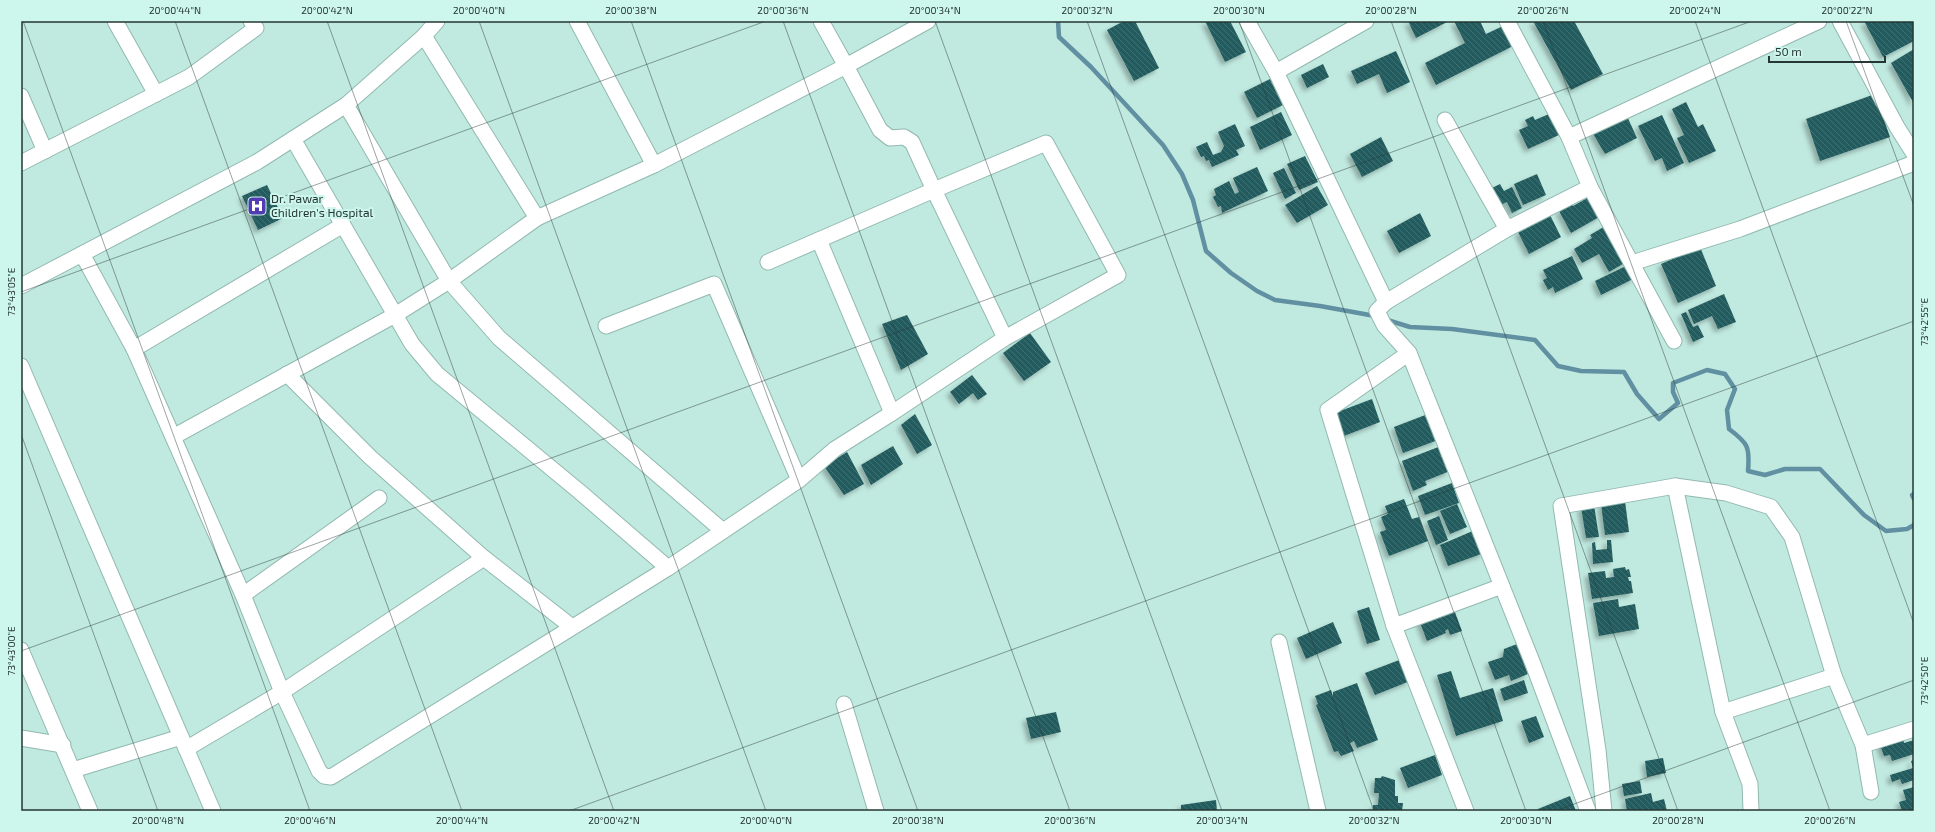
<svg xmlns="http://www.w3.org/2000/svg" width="1935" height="832" viewBox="0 0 1935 832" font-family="'Exo 2',sans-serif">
<defs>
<pattern id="building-back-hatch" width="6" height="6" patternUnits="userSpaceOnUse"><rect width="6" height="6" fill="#235b5e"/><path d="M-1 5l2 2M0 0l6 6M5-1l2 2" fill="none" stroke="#427072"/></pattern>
<filter id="shadow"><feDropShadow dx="-3.5" dy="3.5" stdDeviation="2" flood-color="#0004"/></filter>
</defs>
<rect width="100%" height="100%" fill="#c0e9df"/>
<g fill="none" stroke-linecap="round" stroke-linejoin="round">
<g stroke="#6090a1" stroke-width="4.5">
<polyline points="1058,21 1059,37 1091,67 1163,145 1182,174 1193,200 1206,251 1231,273 1257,291 1275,300 1320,306 1375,316"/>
<path d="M1384,319L1410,327L1452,329L1535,340L1558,366L1581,371L1624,372L1637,394L1659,419L1678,403L1673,392V383L1707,370L1725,374L1735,389L1727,410L1729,429C1748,443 1750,447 1748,471L1765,475L1785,469H1820L1864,515L1886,531L1907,529L1914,525"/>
<polyline points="1914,494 1912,495 1914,499"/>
</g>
</g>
<g fill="url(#building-back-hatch)" filter="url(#shadow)">
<polygon points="1124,21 1135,21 1159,68 1134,81 1107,30"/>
<polygon points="1205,21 1230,21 1246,52 1225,62"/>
<polygon points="1408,21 1449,21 1416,38"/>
<polygon points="1454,21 1480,21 1486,34 1503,26 1513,46 1436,85 1425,63 1465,43"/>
<polygon points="1533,21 1574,21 1603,74 1571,90"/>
<polygon points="1864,21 1914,21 1914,41 1883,57"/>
<polygon points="1914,49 1914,104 1891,63"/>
<polygon points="1396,51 1410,82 1387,93 1379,74 1357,84 1351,71"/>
<polygon points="1323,64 1329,77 1307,88 1301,75"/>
<polygon points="1270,79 1283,105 1257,118 1244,92"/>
<polygon points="1875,94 1890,137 1820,161 1806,119"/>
<polygon points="1686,102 1698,127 1703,124 1716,151 1689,163 1677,138 1684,135 1672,109"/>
<polygon points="1281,112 1292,135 1260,150 1250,127"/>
<polygon points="1549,114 1559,135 1528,149 1519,130 1528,126 1525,120 1533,116 1535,120"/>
<polygon points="1626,114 1637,138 1605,154 1592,132"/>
<polygon points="1662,115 1684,163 1667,171 1662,158 1655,161 1638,126"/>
<polygon points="1235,124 1245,146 1236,150 1239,155 1212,167 1209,160 1206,161 1204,156 1201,157 1196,147 1207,142 1213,155 1221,152 1224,146 1218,132"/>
<polygon points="1381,137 1393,161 1362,177 1350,154"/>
<polygon points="1305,156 1318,182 1299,190 1287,164"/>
<polygon points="1257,167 1268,191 1222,213 1221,206 1218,207 1213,197 1216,195 1214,189 1229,181 1235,194 1239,192 1233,178"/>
<polygon points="1284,168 1296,193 1285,199 1273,173"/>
<polygon points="1537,174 1546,195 1523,205 1514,184"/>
<polygon points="1500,184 1504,191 1512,187 1522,208 1512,213 1507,202 1498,206 1490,189"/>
<polygon points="267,185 283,218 258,230 242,196"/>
<polygon points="1317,186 1328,205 1297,223 1285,205"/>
<polygon points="1591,196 1601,216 1571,233 1559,211 1572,204 1573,206"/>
<polygon points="1420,213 1431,236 1399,253 1387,231"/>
<polygon points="1550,215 1561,237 1529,254 1518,232"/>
<polygon points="1607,225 1628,261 1609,272 1599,254 1582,263 1574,249 1592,238 1590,235"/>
<polygon points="1700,247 1716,286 1678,303 1661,264"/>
<polygon points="1572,256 1583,279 1555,293 1553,287 1548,290 1543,280 1547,278 1543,270"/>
<polygon points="1628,265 1635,278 1601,295 1595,281"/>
<polygon points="1724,294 1736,322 1718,329 1712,316 1694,324 1688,310"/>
<polygon points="1686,312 1693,327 1698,325 1704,337 1693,342 1681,314"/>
<polygon points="907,315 928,354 901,370 882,324"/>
<polygon points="1030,333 1051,362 1024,381 1003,353"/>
<polygon points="972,375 987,394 978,400 973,393 959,404 950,392"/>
<polygon points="1372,399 1380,422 1344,436 1335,413"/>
<polygon points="915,414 932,445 917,454 901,425"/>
<polygon points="1428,414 1438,440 1403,453 1394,427"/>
<polygon points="893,446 903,464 871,485 861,465"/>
<polygon points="1441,446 1450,471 1425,481 1427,485 1413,491 1402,461"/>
<polygon points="847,452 864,484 844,495 824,466"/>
<polygon points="1452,483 1459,503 1425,515 1418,496"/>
<polygon points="1404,499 1412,519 1419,517 1428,541 1389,556 1380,532 1386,530 1381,517 1388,514 1385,506"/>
<polygon points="1625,501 1629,532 1605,535 1601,504"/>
<polygon points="1457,504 1467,527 1450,534 1440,511"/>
<polygon points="1594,505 1599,537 1586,538 1581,507"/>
<polygon points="1439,516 1448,540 1436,545 1427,521"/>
<polygon points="1475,530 1484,553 1448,566 1440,545"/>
<polygon points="1607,540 1611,540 1613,562 1593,564 1592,543 1595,542 1596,550 1607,549"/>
<polygon points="1625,567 1626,570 1629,569 1631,577 1628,577 1629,581 1631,581 1633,593 1592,599 1588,573 1605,571 1606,578 1614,577 1613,569"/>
<polygon points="1618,599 1619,607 1635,604 1639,629 1599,636 1593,603"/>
<polygon points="1369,607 1380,640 1367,644 1357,611"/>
<polygon points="1453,607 1462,631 1450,635 1448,629 1445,631 1446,633 1427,641 1419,620"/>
<polygon points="1333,622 1342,643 1306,659 1297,638"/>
<polygon points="1517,644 1528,674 1511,681 1509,675 1495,680 1488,662 1503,657 1504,649"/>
<polygon points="1402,659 1410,681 1375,695 1365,673"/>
<polygon points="1451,671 1460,698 1493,688 1503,721 1456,736 1437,675"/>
<polygon points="1524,680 1528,693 1504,701 1500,689"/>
<polygon points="1357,683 1378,740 1357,748 1354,741 1350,743 1354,751 1341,756 1338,751 1334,752 1316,705 1318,704 1315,696 1331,690 1333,697 1333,692"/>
<polygon points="1056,712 1061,732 1031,739 1026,718"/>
<polygon points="1536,716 1544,737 1529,743 1521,721"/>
<polygon points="1902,735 1904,743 1914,740 1914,754 1892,761 1890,755 1884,756 1879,742"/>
<polygon points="1435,755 1442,775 1408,788 1400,768"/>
<polygon points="1663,758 1666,773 1647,777 1645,761"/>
<polygon points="1914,760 1914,780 1902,784 1900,779 1892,782 1890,775 1913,768 1911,761"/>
<polygon points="1382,776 1395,780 1395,796 1398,796 1398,803 1403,803 1402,811 1373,811 1373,805 1378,805 1379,793 1374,793 1375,778 1381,778"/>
<polygon points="1640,781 1642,793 1624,796 1622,784"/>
<polygon points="1914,787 1914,811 1902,811 1899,802 1906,800 1903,790"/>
<polygon points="1651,793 1653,802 1664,799 1667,811 1627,811 1625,799"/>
<polygon points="1570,796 1576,811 1539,811 1538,809"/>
<polygon points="1216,800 1217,811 1181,811 1181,805"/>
</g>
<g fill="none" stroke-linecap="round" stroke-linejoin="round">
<g stroke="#92b9b0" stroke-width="17">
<g id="minor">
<polyline points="115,21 156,94"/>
<polyline points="577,21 654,165"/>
<polyline points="821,21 846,66 928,21"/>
<polyline points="1247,21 1276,72 1386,302 1377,311 1384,325 1409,353 1533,664 1588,811"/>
<polyline points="1507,21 1569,137 1590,187 1674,341"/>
<polyline points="1840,21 1897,127 1914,154"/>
<polyline points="424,36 537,218 654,165 846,66 880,130 890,138 904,137 912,142 934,190 768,262"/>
<polyline points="1276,72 1366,21"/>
<polyline points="21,96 45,151"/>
<polyline points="346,105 449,281 499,338 723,531"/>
<polyline points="1445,120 1507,229"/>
<polyline points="1569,137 1819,21"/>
<polyline points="293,139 412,344 437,374 580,492 668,568"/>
<polyline points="21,163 189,77 256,28 251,21"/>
<polyline points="819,240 892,413"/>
<polyline points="82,254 134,349 343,225"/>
<polyline points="1632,263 1740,229 1914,163"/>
<polyline points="21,286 257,162 346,105 424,36 437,21"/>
<polyline points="1386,302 1507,229 1590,187"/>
<polyline points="606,326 714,284 799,480"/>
<polyline points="134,349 243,595 282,692 319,771 324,776 331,777 668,568 799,480 835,449 892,413 1005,338 1118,275 1046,143 934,190 1005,338"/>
<polyline points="1409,353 1328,410 1394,626 1466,811"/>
<polyline points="21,366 213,811"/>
<polyline points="287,374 370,457 484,558 572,627"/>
<polyline points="173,437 395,315 449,281 537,218"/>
<polyline points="1675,486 1726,493 1771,507 1792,537 1834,676"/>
<polyline points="243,595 379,498"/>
<polyline points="1394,626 1502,586"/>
<polyline points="1279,642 1318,811"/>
<polyline points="21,650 90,811"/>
<polyline points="844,704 876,811"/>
<polyline points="1723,712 1834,676 1863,745 1871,792"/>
<polyline points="21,738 63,745"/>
<polyline points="1863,745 1914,729"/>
<polyline points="186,749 282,692 484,558"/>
<polyline points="73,770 181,737"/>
<polyline points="1604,811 1598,750 1561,506 1675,486 1723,712 1750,784 1751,811"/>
</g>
</g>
<use href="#minor" stroke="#fff" stroke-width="15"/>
</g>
<path fill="none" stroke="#263632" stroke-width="1" stroke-opacity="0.45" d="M23,21L310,811M175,21L462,811M327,21L614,811M479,21L766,811M631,21L918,811M783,21L1070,811M935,21L1222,811M1087,21L1374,811M1239,21L1526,811M1391,21L1678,811M1543,21L1830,811M1695,21L1914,624M1846,21L1914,206M21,292L766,21M21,434L158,811M21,651L1752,21M569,811L1914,321M1555,811L1914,680"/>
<defs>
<g id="hospital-square" transform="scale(1)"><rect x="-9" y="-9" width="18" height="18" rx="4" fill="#523cb4" stroke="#cdf6ed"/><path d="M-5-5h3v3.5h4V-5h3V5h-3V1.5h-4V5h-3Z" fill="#fff"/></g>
</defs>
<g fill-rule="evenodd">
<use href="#hospital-square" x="257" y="206"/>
</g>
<g text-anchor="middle" stroke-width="4" stroke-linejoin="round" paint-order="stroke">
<g font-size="12" fill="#263632" stroke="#cdf6ed" text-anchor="start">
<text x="271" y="203">Dr. Pawar<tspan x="271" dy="14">Children's Hospital</tspan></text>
</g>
</g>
<rect width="1935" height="832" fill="none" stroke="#cdf6ed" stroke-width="44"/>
<path d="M1769 56v6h116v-6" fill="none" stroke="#263632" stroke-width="2"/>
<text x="1775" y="56" font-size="12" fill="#263632" stroke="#cdf6ed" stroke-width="3" paint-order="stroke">50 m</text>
<rect x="22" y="22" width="1891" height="788" fill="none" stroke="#263632" stroke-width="1.5"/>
<g font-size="10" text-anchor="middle" fill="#263632">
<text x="175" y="14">20°00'44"N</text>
<text x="327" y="14">20°00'42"N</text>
<text x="479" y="14">20°00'40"N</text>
<text x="631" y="14">20°00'38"N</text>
<text x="783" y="14">20°00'36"N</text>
<text x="935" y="14">20°00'34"N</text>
<text x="1087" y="14">20°00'32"N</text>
<text x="1239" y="14">20°00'30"N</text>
<text x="1391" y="14">20°00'28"N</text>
<text x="1543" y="14">20°00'26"N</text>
<text x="1695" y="14">20°00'24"N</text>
<text x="1847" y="14">20°00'22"N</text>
<text transform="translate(11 292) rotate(-90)" y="4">73°43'05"E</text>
<text transform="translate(1924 322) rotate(-90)" y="4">73°42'55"E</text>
<text transform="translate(11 651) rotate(-90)" y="4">73°43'00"E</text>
<text transform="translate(1924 681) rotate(-90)" y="4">73°42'50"E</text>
<text x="158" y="824">20°00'48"N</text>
<text x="310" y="824">20°00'46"N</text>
<text x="462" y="824">20°00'44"N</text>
<text x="614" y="824">20°00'42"N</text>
<text x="766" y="824">20°00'40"N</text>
<text x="918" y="824">20°00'38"N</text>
<text x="1070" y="824">20°00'36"N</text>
<text x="1222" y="824">20°00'34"N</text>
<text x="1374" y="824">20°00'32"N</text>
<text x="1526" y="824">20°00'30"N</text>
<text x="1678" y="824">20°00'28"N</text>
<text x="1830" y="824">20°00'26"N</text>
</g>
</svg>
